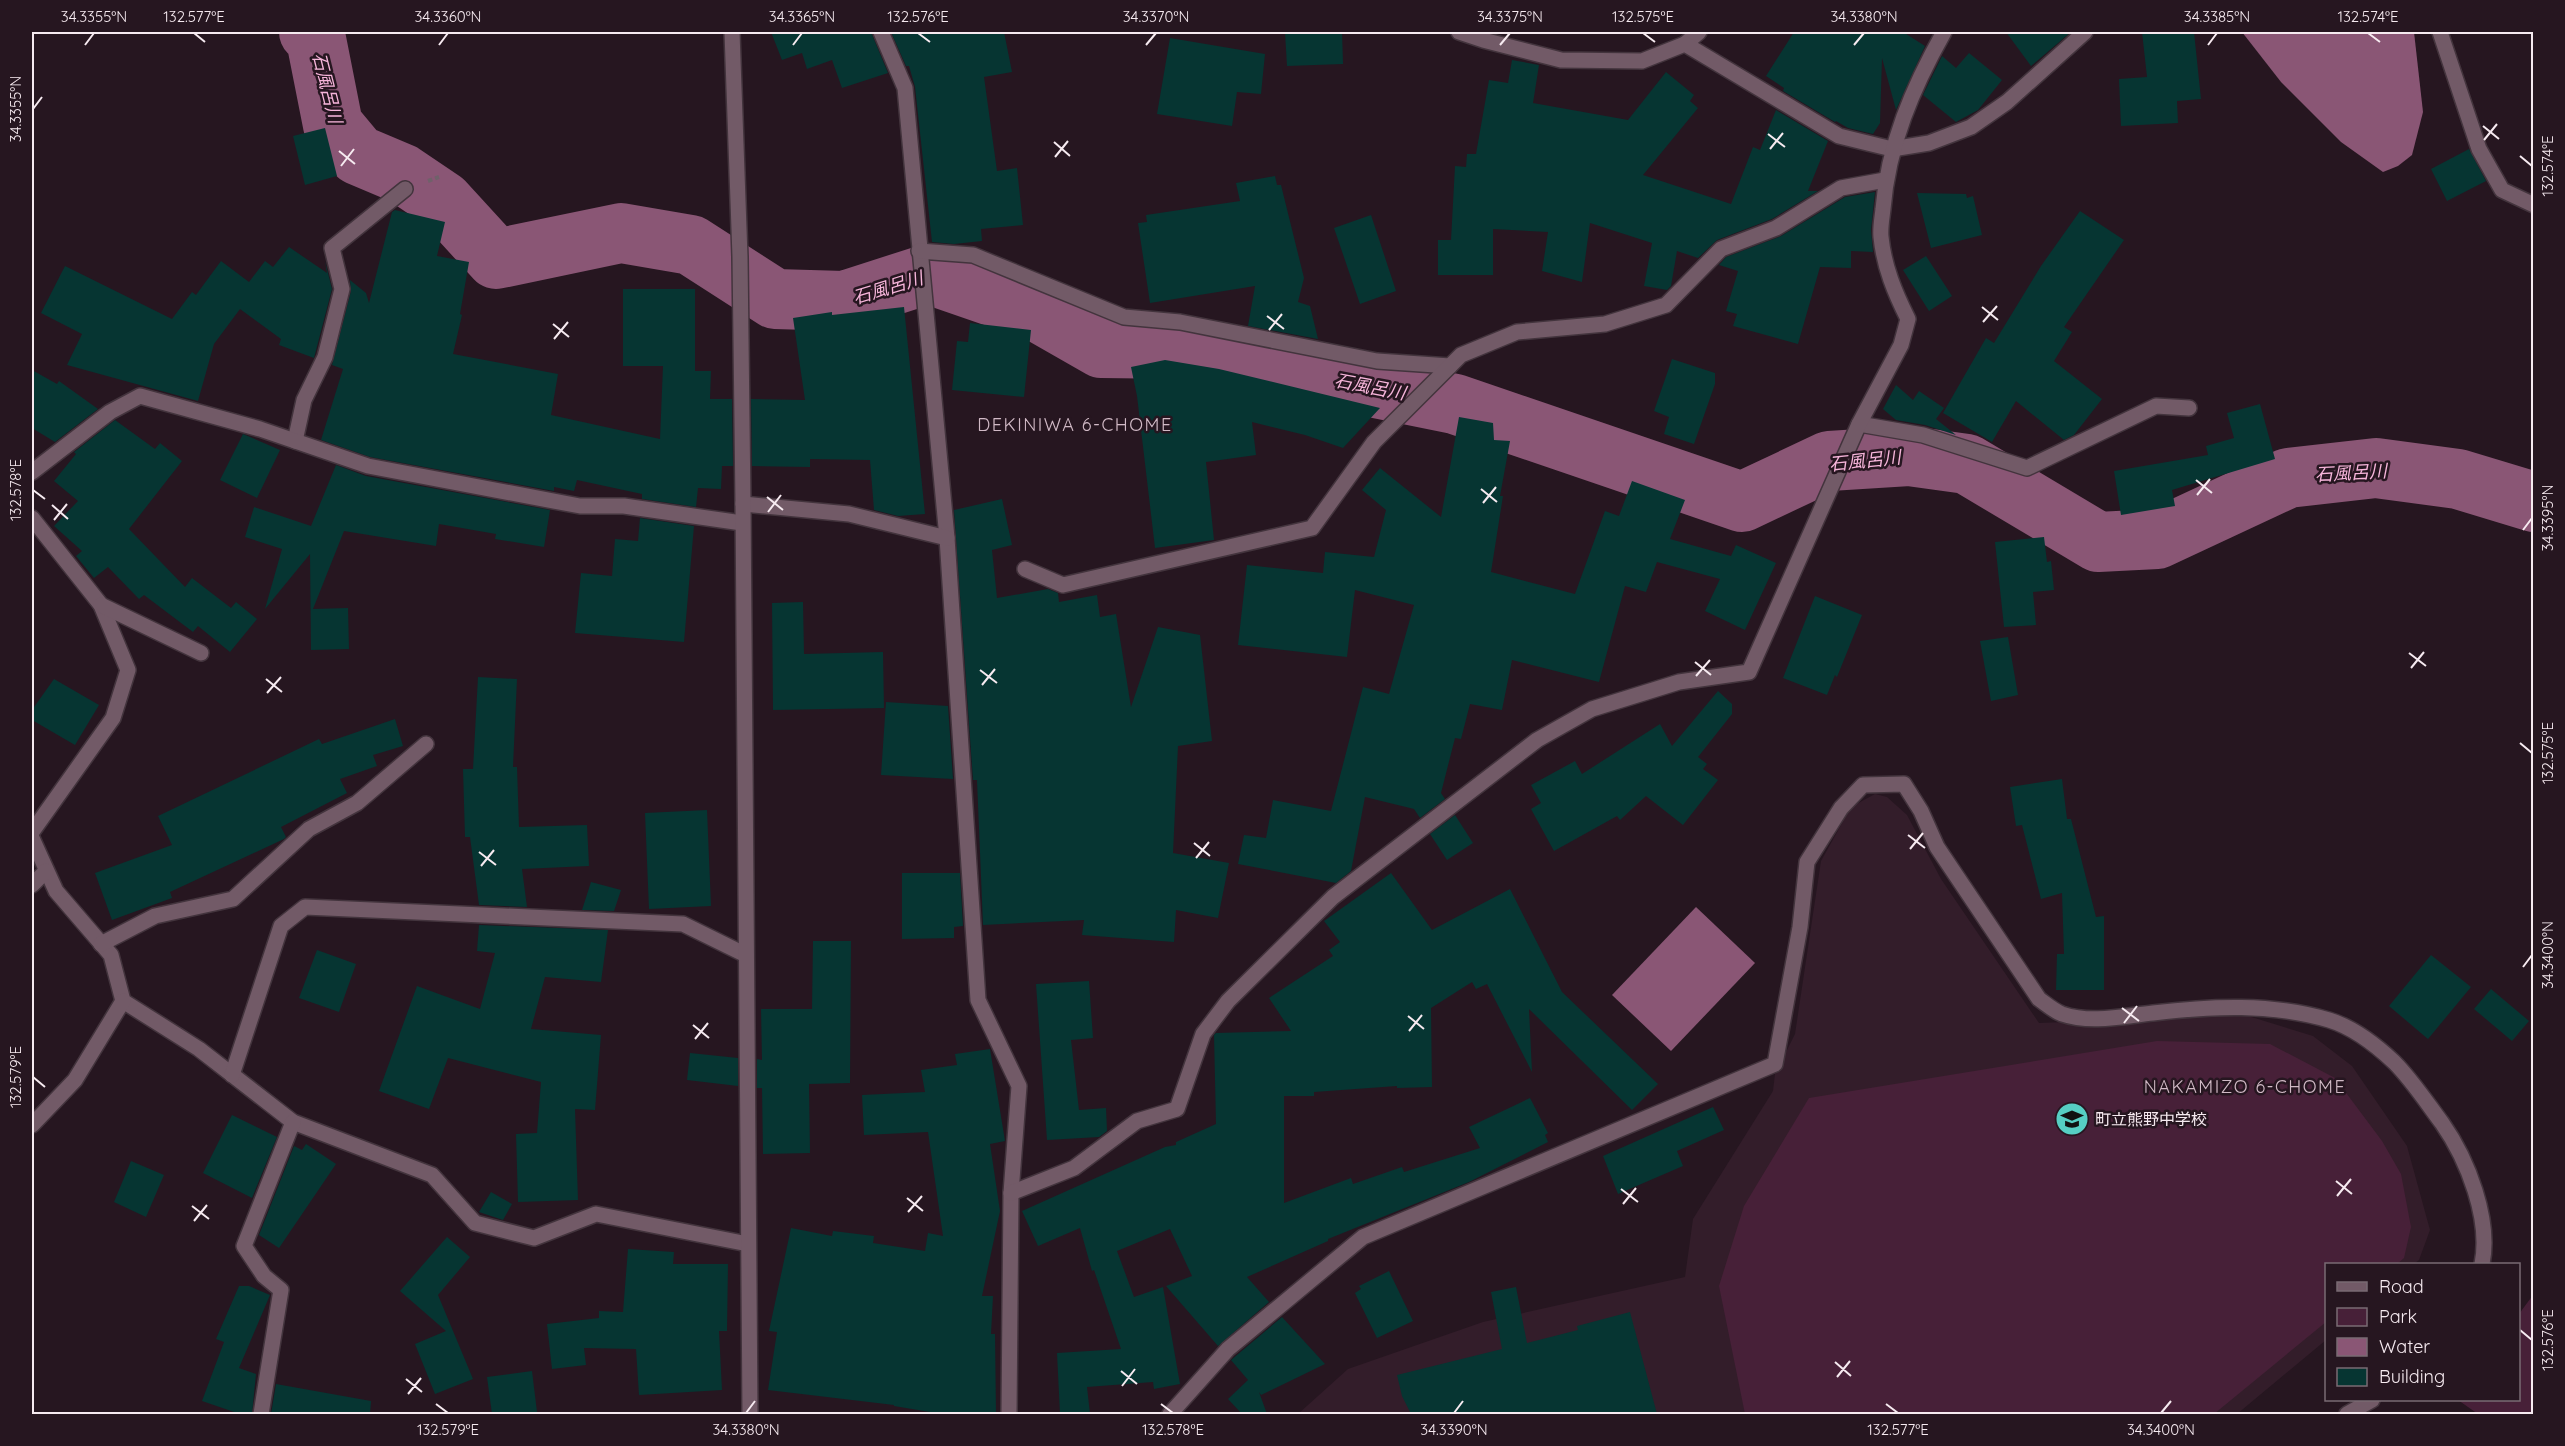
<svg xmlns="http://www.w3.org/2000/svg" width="2565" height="1446" viewBox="0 0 2565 1446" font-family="Quicksand,'Noto Sans JP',sans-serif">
<rect width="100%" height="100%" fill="#261620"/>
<polygon fill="#331d2a" points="1875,794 1887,797 1907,815 1941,879 2039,1023 2245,1015 2313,1036 2352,1066 2407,1146 2430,1230 2419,1260 2414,1264 2326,1264 2326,1340 2237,1414 1298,1414 1348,1369 1483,1322 1685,1277 1693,1219 1773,1091 1775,1074 1795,1034 1821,861 1851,807"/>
<g fill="#472038">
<polygon points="2157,1041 2270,1044 2335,1078 2382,1141 2401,1174 2411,1227 2404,1258 2397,1264 2326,1264 2326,1322 2214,1414 1745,1414 1719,1286 1744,1206 1809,1098"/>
<polygon points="2533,1295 2533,1414 2478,1414 2458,1400 2518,1400 2519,1314"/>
</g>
<g fill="#8a5675">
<polygon points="2242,32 2414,32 2423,112 2412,155 2398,166 2383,172 2341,142 2281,82"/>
<polygon points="1696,907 1755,963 1671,1051 1612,995"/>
</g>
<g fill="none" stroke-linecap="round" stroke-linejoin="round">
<polyline stroke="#8a5675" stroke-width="60" points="309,32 316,39 333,125 358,155 403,174 443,201 496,259 621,233 691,245 775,299 844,301 928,274 1038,312 1101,348 1183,349 1455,404 1742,502 1829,461 1909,456 1967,464 2098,542 2157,539 2288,478 2376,468 2458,479 2534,502"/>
</g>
<g fill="#063532">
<polygon points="771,32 871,32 888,73 842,88 832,60 807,69 802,53 782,60"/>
<polygon points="891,32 1004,32 1012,72 984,77 997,171 1017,168 1023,225 981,229 982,241 954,244 932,242 915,87 909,66 906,66"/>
<polygon points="1285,32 1342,32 1343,64 1287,66"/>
<polygon points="1794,32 1903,32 1925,46 1896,110 1882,58 1880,123 1873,134 1848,128 1836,121 1835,122 1783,91 1784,88 1766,76"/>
<polygon points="2006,32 2071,32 2031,66"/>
<polygon points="2142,32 2194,32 2201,99 2177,101 2178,123 2121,126 2119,79 2147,77"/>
<polygon points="1170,38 1265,54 1261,94 1237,92 1232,126 1157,114"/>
<polygon points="1969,53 2002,80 1978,110 1956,122 1923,95 1942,56 1956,68"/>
<polygon points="1512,60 1539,65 1533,103 1628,120 1666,72 1694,95 1690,101 1698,108 1643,175 1731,204 1753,147 1760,150 1776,110 1828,141 1808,191 1818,191 1772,219 1717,240 1698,258 1677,251 1671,286 1667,290 1644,286 1652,243 1590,223 1582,282 1542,271 1548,232 1493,229 1493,275 1438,275 1438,240 1451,240 1455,166 1466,167 1467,154 1476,154 1489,80 1508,83"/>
<polygon points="325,128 337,176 305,185 293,136"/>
<polygon points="2469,149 2486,181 2447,201 2431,169"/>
<polygon points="1275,176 1277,185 1281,185 1304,278 1298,302 1310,306 1318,339 1248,326 1255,286 1150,303 1138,223 1147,222 1146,215 1240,201 1236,183"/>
<polygon points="1875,192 1871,230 1873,252 1851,251 1851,268 1820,267 1798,344 1733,326 1737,314 1726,311 1738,271 1719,265 1726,257 1781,236 1845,197"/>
<polygon points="1917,193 1966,194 1967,198 1973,196 1982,235 1931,248"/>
<polygon points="395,210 445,222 437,256 469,262 460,314 462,315 453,354 558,374 551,415 660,439 663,366 623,366 623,289 695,289 695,371 711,371 710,399 732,399 733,466 722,466 721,489 698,488 696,507 642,499 642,494 577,480 574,491 554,487 554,491 370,457 321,440 343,369 332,365 351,291 350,280 366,293 369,303 392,212"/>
<polygon points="2080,211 2124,240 2064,327 2072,332 2054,361 2102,399 2074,435 2064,440 2016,401 1992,442 1943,413 1986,338 1994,343 2041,266"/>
<polygon points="1371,215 1396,291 1360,304 1334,228"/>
<polygon points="289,247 327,273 325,261 332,289 314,358 279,345 281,339 240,309 214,344 198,401 67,365 82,334 41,313 65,266 172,319 192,292 196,295 221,261 249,282 265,261 273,267"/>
<polygon points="1926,256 1952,296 1929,311 1903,270"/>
<polygon points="904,307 925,514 898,516 874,510 870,460 810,459 810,467 752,466 751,399 805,400 793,318 832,312 832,315"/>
<polygon points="970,323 1031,330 1024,397 952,390 957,341 968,342"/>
<polygon points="1672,359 1715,373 1715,384 1694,444 1664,434 1669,417 1654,411"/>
<polygon points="1165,360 1219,369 1380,408 1343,448 1305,435 1252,422 1256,455 1206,462 1214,540 1155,548 1137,396 1131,367"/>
<polygon points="32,370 57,384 59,381 98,409 55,442 32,428"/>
<polygon points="1896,385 1913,400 1919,391 1944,408 1936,419 1956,435 1925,425 1896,420 1883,409"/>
<polygon points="2260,404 2275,459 2172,490 2175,506 2121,515 2114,471 2208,455 2206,446 2234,438 2227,413"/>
<polygon points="1459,417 1493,423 1494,440 1510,441 1500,496 1503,496 1491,572 1575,594 1605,511 1619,516 1632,481 1685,500 1670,539 1731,556 1736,545 1776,563 1745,630 1705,611 1720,579 1657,562 1646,592 1625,586 1599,682 1512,660 1502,710 1470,704 1461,739 1455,738 1441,793 1445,799 1420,818 1414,809 1365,797 1351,871 1336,883 1238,864 1244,835 1266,838 1273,800 1331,811 1363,687 1389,694 1414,605 1355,590 1347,657 1238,645 1247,565 1323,573 1325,552 1374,557 1386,510 1362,490 1380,468 1441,517"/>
<polygon points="115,420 155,449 160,443 182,461 129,529 185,587 192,578 231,608 236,602 257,619 230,652 198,626 193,632 144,595 139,599 108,567 94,578 76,556 82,551 54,526 78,501 54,481 76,454 74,452"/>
<polygon points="243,434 280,450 257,498 220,480"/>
<polygon points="336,465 366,476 550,510 544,547 495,539 496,534 439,524 436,546 344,531 313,609 348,608 349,649 311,650 310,554 265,609 282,549 245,537 254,507 311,526"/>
<polygon points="1002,499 1012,545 992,550 997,598 1048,589 1058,593 1059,602 1097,595 1100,617 1116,614 1131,707 1158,627 1200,635 1212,741 1178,746 1173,853 1229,863 1218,918 1176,910 1174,942 1082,935 1084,920 983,925 977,780 973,780 954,510"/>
<polygon points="640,518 694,526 684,642 575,633 581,573 612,576 615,539 638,541"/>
<polygon points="2044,537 2047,562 2051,561 2054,590 2033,592 2036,625 2004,627 1995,542"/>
<polygon points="1815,596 1862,615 1837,677 1835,675 1827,695 1783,678"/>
<polygon points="803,602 804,654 883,652 884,708 773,710 772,603"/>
<polygon points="2008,637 2018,695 1991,701 1980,641"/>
<polygon points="478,677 517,679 513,767 517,767 519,827 587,825 589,866 522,869 527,907 479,905 470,837 465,837 463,769 473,769"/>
<polygon points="54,679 99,705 75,745 32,720 32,710"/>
<polygon points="1718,691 1732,704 1732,714 1698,757 1707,764 1703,769 1718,780 1683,825 1646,796 1620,820 1617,816 1554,851 1531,809 1541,803 1531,785 1575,761 1582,774 1660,724 1672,746"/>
<polygon points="886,702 948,706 953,779 881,775"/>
<polygon points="395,719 403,746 373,755 377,766 340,779 347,793 281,827 286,837 284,839 170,892 172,898 112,920 95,873 172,845 158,816 319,739 322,744"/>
<polygon points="2062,779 2067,819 2071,819 2096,917 2104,916 2104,990 2056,990 2057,954 2064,954 2062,893 2041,899 2022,825 2016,826 2010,787"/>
<polygon points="707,810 711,906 649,909 645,813"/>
<polygon points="1455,815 1473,843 1447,860 1430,834"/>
<polygon points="902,873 960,873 963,926 954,927 954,938 902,939"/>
<polygon points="1391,873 1432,930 1510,889 1562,992 1658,1084 1632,1110 1529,1009 1532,1072 1487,984 1476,989 1472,982 1431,1008 1432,1087 1397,1088 1397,1086 1314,1092 1314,1096 1284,1096 1284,1203 1351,1178 1353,1184 1402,1167 1404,1172 1480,1148 1469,1127 1530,1098 1548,1133 1545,1135 1548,1142 1469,1182 1328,1239 1328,1241 1247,1277 1269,1302 1218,1346 1166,1286 1192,1276 1170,1229 1117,1251 1134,1297 1163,1287 1180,1384 1154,1389 1153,1382 1087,1387 1090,1414 1060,1414 1057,1353 1121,1349 1094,1270 1092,1271 1080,1228 1038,1246 1022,1211 1165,1147 1176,1145 1176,1142 1216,1124 1214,1035 1216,1033 1291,1031 1269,998 1333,956 1329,950 1340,942 1324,921"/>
<polygon points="591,882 621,890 614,911 582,910"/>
<polygon points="479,925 608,930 601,982 545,977 531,1029 601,1035 595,1110 575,1109 578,1200 518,1202 516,1134 537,1133 541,1082 448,1058 429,1109 379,1091 417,986 480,1009 495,953 477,951"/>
<polygon points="813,941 851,941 850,1083 809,1084 810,1153 763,1154 762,1088 757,1088 757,1059 762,1060 761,1009 812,1009"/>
<polygon points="317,950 356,964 339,1012 299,998"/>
<polygon points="2431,955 2471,987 2428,1039 2389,1006"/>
<polygon points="1089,981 1093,1038 1071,1040 1079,1110 1106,1108 1107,1131 1099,1137 1047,1140 1036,984"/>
<polygon points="2491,989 2529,1021 2512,1041 2474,1009"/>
<polygon points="990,1049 1005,1141 990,1144 1000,1211 982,1296 993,1296 991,1334 995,1334 996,1414 942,1414 894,1406 894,1405 768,1390 777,1332 769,1331 791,1228 832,1236 833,1231 874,1236 873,1243 925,1251 928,1233 943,1236 928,1132 864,1135 862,1095 925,1092 921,1070 957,1065 955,1054"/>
<polygon points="690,1053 738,1058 738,1086 687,1080"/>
<polygon points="1713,1107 1724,1130 1677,1151 1683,1166 1618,1194 1603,1156"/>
<polygon points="232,1115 277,1137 252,1198 203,1173"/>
<polygon points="306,1144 336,1164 279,1248 259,1235 294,1146 302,1150"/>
<polygon points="131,1161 164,1175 146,1217 114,1202"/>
<polygon points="491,1192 512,1204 503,1220 479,1212"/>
<polygon points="447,1237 470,1257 438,1295 473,1379 435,1394 415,1344 446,1331 400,1291"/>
<polygon points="628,1249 674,1252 673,1264 728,1264 727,1331 719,1331 722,1390 639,1395 636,1349 584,1348 586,1365 552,1369 547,1324 599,1318 599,1311 623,1312"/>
<polygon points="1389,1271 1413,1321 1377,1338 1355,1293 1361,1289 1359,1286"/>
<polygon points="239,1286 249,1286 270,1295 239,1368 256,1374 252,1414 240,1414 202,1401 224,1342 216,1339"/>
<polygon points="1516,1287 1527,1343 1578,1330 1577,1326 1630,1312 1657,1414 1411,1414 1402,1396 1397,1375 1502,1349 1491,1292"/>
<polygon points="1282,1317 1325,1364 1261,1395 1259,1392 1267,1414 1242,1414 1228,1399 1248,1380 1231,1360"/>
<polygon points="532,1371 537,1412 492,1414 487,1377"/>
<polygon points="276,1384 371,1401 370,1414 271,1414"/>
</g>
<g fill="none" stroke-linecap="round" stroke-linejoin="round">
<g stroke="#43343d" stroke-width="18">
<g id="service">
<polyline points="1685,44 1699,32"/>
<polyline points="295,441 304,400 325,357 342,289 332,248 405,189"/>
</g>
</g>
<g stroke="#43343d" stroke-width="18">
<g id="minor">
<polyline points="881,32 905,88 947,538 978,1000 1019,1086 1011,1193 1009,1414"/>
<polyline points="1459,32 1483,40 1561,60 1642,61 1685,44 1839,136 1892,149 1929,143 1971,127 2007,102 2085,32"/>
<polyline points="2440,32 2479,149 2502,190 2534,205"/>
<polyline points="919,251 973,255 1124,317 1180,322 1377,361 1450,366"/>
<polyline points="1859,424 1923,435 2027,468 2156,406 2189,408"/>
<polyline points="32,472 110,412 140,396 260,429 368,466 580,506 624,506 742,523"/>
<polyline points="743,504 849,514 947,538"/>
<polyline points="32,518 101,605 128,670 113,718 32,832"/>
<polyline points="1025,569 1063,585 1312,528 1374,442 1461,355 1517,332 1605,324 1666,305 1721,249 1776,228 1841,188 1885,180"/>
<polyline points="101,605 201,653"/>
<polyline points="32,838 56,891 111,955 123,1001 199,1049 293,1122 432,1175 475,1223 534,1238 596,1214 748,1244"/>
<polyline points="32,885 46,871"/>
<polyline points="101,944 155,916 233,899 309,829 357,803 426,744"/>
<polyline points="232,1075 281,926 305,907 683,924 746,955"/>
<polyline points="32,1125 75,1080 123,1001"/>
<path d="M1011,1193L1074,1168L1137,1121L1177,1109L1203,1034L1228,1001L1333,897L1537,740L1592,709L1679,682L1749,672L1859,424L1901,345L1908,319C1895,293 1884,267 1881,237C1880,228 1882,218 1883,209C1888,145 1913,87 1944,32"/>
<polyline points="261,1414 281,1290 264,1276 244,1246 293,1122"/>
<path d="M1170,1414L1228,1349L1363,1237L1775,1064L1800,927L1807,862L1841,808L1863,785L1904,784L1921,811L1937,847L2039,999C2046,1004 2054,1011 2062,1014C2091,1024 2124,1016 2153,1013C2211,1006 2272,1003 2329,1020C2352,1027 2377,1046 2394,1062C2412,1080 2427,1103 2442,1123C2468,1160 2491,1220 2482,1264"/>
<polyline points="2347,1414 2372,1400"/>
</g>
</g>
<g stroke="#43343d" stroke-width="18">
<polyline id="tertiary" points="732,32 740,257 743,504 750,1414"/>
</g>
<polyline stroke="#70616a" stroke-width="4" stroke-dasharray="4.5 3" stroke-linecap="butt" points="428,181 439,177"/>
<use href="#service" stroke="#725a67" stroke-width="15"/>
<use href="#minor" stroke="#725a67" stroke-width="15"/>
<use href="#tertiary" stroke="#725a67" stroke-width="15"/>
</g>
<path fill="none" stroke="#f6eaf0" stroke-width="2" d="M194,33L205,42M918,33L930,42M1643,33L1655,42M2368,33L2380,42M85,45L94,33M439,45L448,33M793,45L802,33M1146,45L1156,33M1500,45L1510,33M1854,45L1864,33M2208,45L2217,33M33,109L42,97M2483,126L2499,139M1768,134L1785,147M2484,140L2497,124M1054,142L1070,156M1770,149L1783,133M339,151L355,164M2520,156L2532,166M1055,157L1068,141M341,166L354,149M1982,307L1998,320M1267,316L1284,329M1983,322L1997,306M553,324L569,337M1269,330L1282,314M554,339L568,322M2196,480L2212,493M1481,489L1497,502M33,490L45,499M2197,495L2210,479M767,497L783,510M1483,503L1496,487M52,505L68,519M768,512L781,495M54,520L67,504M2523,530L2532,518M2409,653L2426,666M1695,662L1711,675M2411,668L2424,652M980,670L997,683M1696,676L1710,660M266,679L282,692M982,685L995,669M267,693L281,677M2520,743L2532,753M1908,835L1925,848M1194,843L1210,856M1910,849L1923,833M479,852L496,865M1196,858L1209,842M481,866L494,850M2523,967L2532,955M2122,1008L2139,1021M1408,1016L1424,1029M2124,1023L2137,1006M693,1025L709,1038M1409,1031L1422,1015M695,1039L708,1023M33,1077L45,1087M2336,1181L2352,1194M1621,1189L1638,1202M2337,1196L2351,1179M907,1198L923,1211M1623,1204L1636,1188M192,1206L209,1219M908,1212L922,1196M194,1221L207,1205M2520,1330L2532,1340M1835,1362L1851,1376M1121,1371L1137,1384M1837,1377L1850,1361M406,1379L422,1392M1122,1386L1135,1369M408,1394L421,1378M436,1404L448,1413M1161,1404L1173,1413M1886,1404L1898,1413M746,1413L755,1401M1454,1413L1463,1401M2161,1413L2171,1401"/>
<defs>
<g id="school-disc" transform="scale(1.725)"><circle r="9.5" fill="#56cec3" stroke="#261620"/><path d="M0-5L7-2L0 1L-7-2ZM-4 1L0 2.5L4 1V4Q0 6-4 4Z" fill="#111"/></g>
</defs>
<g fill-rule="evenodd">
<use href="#school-disc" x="2072" y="1119"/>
</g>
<g text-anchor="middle" stroke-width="5" stroke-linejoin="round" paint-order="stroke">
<g font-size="16" fill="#f6eaf0" stroke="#261620" text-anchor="start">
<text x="2095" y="1125">町立熊野中学校</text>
</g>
<g font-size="18" font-style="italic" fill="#f6b5da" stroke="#261620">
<text transform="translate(327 88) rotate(76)" y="6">石風呂川</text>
<text transform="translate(888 288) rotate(-17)" y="6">石風呂川</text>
<text transform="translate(1370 387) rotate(11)" y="6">石風呂川</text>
<text transform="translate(1865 461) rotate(-6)" y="6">石風呂川</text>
<text transform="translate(2351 473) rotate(-3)" y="6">石風呂川</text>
</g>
<g font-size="18" letter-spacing="1.5" fill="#d1bac6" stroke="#261620">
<text x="1075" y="431">DEKINIWA 6-CHOME</text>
<text x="2245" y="1093">NAKAMIZO 6-CHOME</text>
</g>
</g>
<rect width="2565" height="1446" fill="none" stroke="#261620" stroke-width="66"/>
<rect x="2325" y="1263" width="195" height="138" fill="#261620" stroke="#796b73" stroke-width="1.5"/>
<rect x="2337" y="1282" width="30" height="9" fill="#725a67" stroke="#796b73" stroke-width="1.5"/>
<text x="2379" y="1293" font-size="18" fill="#f6eaf0">Road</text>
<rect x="2337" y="1308" width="30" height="18" fill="#472038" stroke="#796b73" stroke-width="1.5"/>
<text x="2379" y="1323" font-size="18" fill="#f6eaf0">Park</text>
<rect x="2337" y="1338" width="30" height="18" fill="#8a5675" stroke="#796b73" stroke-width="1.5"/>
<text x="2379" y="1353" font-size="18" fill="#f6eaf0">Water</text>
<rect x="2337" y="1368" width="30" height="18" fill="#063532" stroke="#796b73" stroke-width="1.5"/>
<text x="2379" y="1383" font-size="18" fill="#f6eaf0">Building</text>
<rect x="33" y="33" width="2499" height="1380" fill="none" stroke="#f6eaf0" stroke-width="2"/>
<g font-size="15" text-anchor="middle" fill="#f6eaf0">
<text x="94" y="22">34.3355°N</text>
<text x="194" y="22">132.577°E</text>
<text x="448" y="22">34.3360°N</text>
<text x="802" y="22">34.3365°N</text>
<text x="918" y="22">132.576°E</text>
<text x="1156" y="22">34.3370°N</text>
<text x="1510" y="22">34.3375°N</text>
<text x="1643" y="22">132.575°E</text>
<text x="1864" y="22">34.3380°N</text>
<text x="2217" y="22">34.3385°N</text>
<text x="2368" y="22">132.574°E</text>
<text transform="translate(16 109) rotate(-90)" y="5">34.3355°N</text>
<text transform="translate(2548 166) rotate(-90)" y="5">132.574°E</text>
<text transform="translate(16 490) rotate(-90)" y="5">132.578°E</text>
<text transform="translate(2548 518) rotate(-90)" y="5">34.3395°N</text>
<text transform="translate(2548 753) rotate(-90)" y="5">132.575°E</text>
<text transform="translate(2548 955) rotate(-90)" y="5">34.3400°N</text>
<text transform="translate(16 1077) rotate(-90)" y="5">132.579°E</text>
<text transform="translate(2548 1340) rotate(-90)" y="5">132.576°E</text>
<text x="448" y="1435">132.579°E</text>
<text x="746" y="1435">34.3380°N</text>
<text x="1173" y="1435">132.578°E</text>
<text x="1454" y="1435">34.3390°N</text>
<text x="1898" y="1435">132.577°E</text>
<text x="2161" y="1435">34.3400°N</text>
</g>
</svg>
